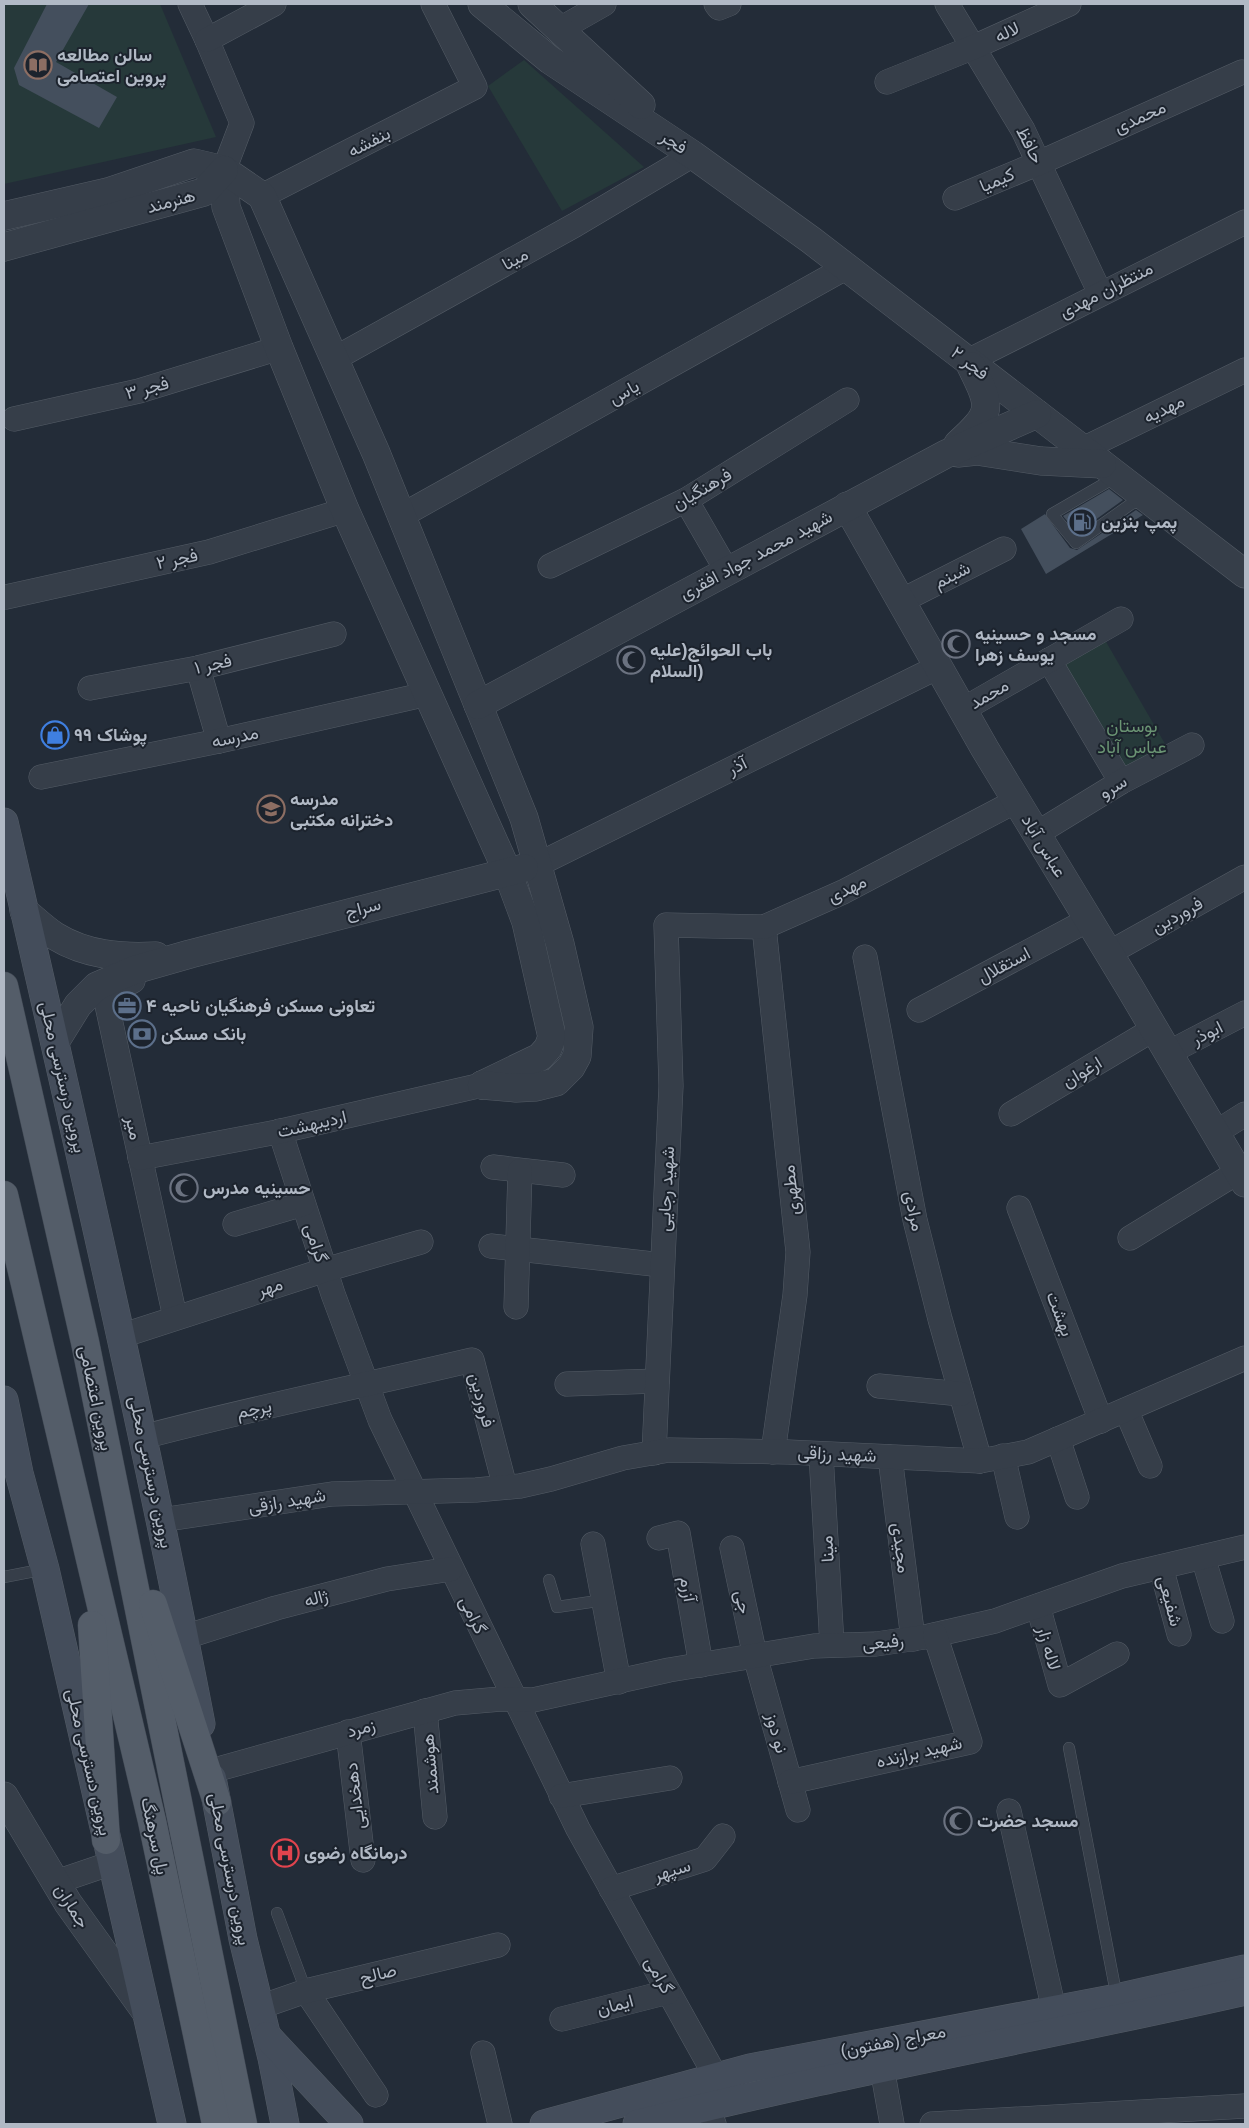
<svg xmlns="http://www.w3.org/2000/svg" width="1249" height="2128" viewBox="0 0 1249 2128" font-family="Helvetica,Vazirmatn,sans-serif">
<rect width="100%" height="100%" fill="#232c38"/>
<g fill="#26393a">
<polygon points="4,4 160,4 216,137 4,184"/>
<polygon points="524,60 644,167 562,211 488,86"/>
<polygon points="1105,640 1168,749 1122,772 1064,664"/>
</g>
<g fill="#444f5d">
<polygon points="47,4 89,4 56,62 117,97 99,128 19,85 14,68"/>
<polygon points="1109,489 1123,500 1077,533 1063,516"/>
<polygon points="1136,510 1143,515 1046,574 1021,529 1045,514 1070,548 1077,550"/>
</g>
<g fill="none" stroke-linecap="round" stroke-linejoin="round">
<g stroke="#545c66" stroke-width="12">
<g id="service">
<polyline points="1116,477 1052,514 1076,543 1131,504 1145,499"/>
<polyline points="4,1577 45,1569"/>
<polyline points="549,1580 557,1607 604,1600"/>
<polyline points="1069,1748 1117,1998"/>
<polyline points="277,1913 306,1991"/>
</g>
</g>
<g stroke="#545c66" stroke-width="25">
<g id="minor">
<polyline points="190,4 207,40 242,123 224,170"/>
<polyline points="716,4 719,8 729,4"/>
<polyline points="947,4 1023,130 1100,293"/>
<polyline points="560,29 604,4"/>
<polyline points="207,40 274,4"/>
<polyline points="887,82 974,47 1069,4"/>
<polyline points="262,196 475,87 433,4"/>
<polyline points="955,198 1039,163 1242,72"/>
<polyline points="334,359 575,225 693,155"/>
<polyline points="968,361 1245,222"/>
<polyline points="14,419 139,391 279,348"/>
<polyline points="1083,449 1245,370"/>
<polyline points="686,500 727,571"/>
<polyline points="401,516 847,267"/>
<polyline points="550,566 686,500 847,400"/>
<polyline points="6,597 209,552 345,510"/>
<polyline points="901,601 1004,549"/>
<polyline points="1049,660 1121,782"/>
<polyline points="198,668 219,741"/>
<polyline points="90,688 198,668 334,634"/>
<polyline points="962,710 1121,619"/>
<polyline points="41,777 219,741 427,694"/>
<polyline points="1036,834 1121,782 1192,745"/>
<polyline points="537,865 938,667"/>
<polyline points="764,927 798,1252 795,1295 773,1452"/>
<polyline points="1109,953 1245,877"/>
<polyline points="865,957 915,1220 940,1319 980,1461"/>
<polyline points="133,981 105,996 175,1317"/>
<polyline points="919,1010 1088,920"/>
<polyline points="1168,1053 1245,1013"/>
<polyline points="1011,1114 1154,1029"/>
<polyline points="280,1131 333,1294 380,1420 578,1829 716,2077"/>
<polyline points="1215,1133 1245,1114"/>
<polyline points="140,1158 277,1132 482,1085"/>
<polyline points="493,1167 563,1175"/>
<polyline points="1019,1208 1101,1421"/>
<polyline points="235,1224 303,1204"/>
<polyline points="1130,1238 1238,1172"/>
<polyline points="491,1246 662,1265"/>
<polyline points="516,1307 520,1171"/>
<polyline points="121,1336 325,1270 421,1242"/>
<polyline points="567,1384 657,1381"/>
<polyline points="879,1386 961,1394"/>
<polyline points="1126,1410 1150,1466"/>
<path d="M143,1437C252,1408 362,1386 472,1360L505,1487"/>
<polyline points="1058,1439 1077,1497"/>
<polyline points="654,1453 671,1086 666,925 764,927 843,892 1016,801"/>
<polyline points="821,1454 832,1645"/>
<polyline points="1003,1456 1017,1517"/>
<polyline points="890,1457 913,1639"/>
<polyline points="161,1520 332,1494 476,1490 520,1486 551,1479 623,1458 669,1450 788,1452 980,1461 1028,1452 1245,1358"/>
<polyline points="659,1538 678,1533 701,1665"/>
<polyline points="593,1544 619,1682"/>
<polyline points="732,1548 755,1656 798,1810"/>
<polyline points="1203,1557 1222,1621"/>
<polyline points="1161,1567 1179,1634"/>
<polyline points="1038,1606 1060,1685 1117,1654"/>
<polyline points="185,1637 276,1608 387,1579 451,1569"/>
<polyline points="425,1711 435,1817"/>
<polyline points="348,1732 363,1860"/>
<polyline points="211,1771 455,1703 501,1699 533,1700 669,1670 814,1646 876,1644 925,1637 995,1621 1122,1576 1245,1547"/>
<polyline points="790,1782 970,1742 935,1635"/>
<polyline points="561,1796 670,1778"/>
<polyline points="1009,1811 1054,2010"/>
<polyline points="56,1882 112,1863"/>
<polyline points="611,1889 705,1859 723,1836"/>
<polyline points="306,1991 376,2095"/>
<polyline points="260,2007 306,1991 498,1945"/>
<polyline points="562,2019 668,1992"/>
<polyline points="483,2053 500,2124"/>
<polyline points="882,2068 892,2124"/>
<polyline points="707,2107 714,2124"/>
<polyline points="932,2124 1245,2106"/>
</g>
</g>
<g stroke="#545c66" stroke-width="29">
<g id="tertiary">
<polyline points="482,4 550,60 693,155 811,240 1245,574"/>
<polyline points="532,4 641,105"/>
<polyline points="224,170 226,207 279,348 345,510 507,871 526,922 552,1037 548,1048 540,1057 482,1085"/>
<polyline points="4,216 108,192 194,163 224,170 262,196 376,453 524,818 560,944 579,1027 577,1056 571,1067 556,1082 536,1087 516,1088 482,1085"/>
<polyline points="4,247 204,192 224,170"/>
<path d="M958,444C993,412 992,408 971,366"/>
<polyline points="958,453 977,451 1041,461 1102,464"/>
<polyline points="847,506 985,749 1130,988 1245,1183"/>
<polyline points="478,705 946,454 1037,414"/>
<path d="M24,911C34,919 44,929 55,936C86,955 121,958 156,956"/>
<polyline points="55,1042 78,1005 97,986 134,970 190,954 524,868"/>
<polyline points="4,1796 68,1903 146,2012"/>
</g>
</g>
<g stroke="#545c66" stroke-width="29">
<g id="secondary">
<path d="M4,822C73,1122 143,1422 201,1724"/>
<polyline points="4,1400 19,1473 45,1569 172,2124"/>
<polyline points="212,1778 243,1939 272,2058 285,2124"/>
<polyline points="267,2036 349,2124"/>
<polyline points="544,2124 750,2068 1117,1998 1245,1969"/>
<path d="M637,2124C838,2073 1043,2037 1245,1991"/>
</g>
</g>
<g stroke="#3f4752" stroke-width="29">
<g id="primary">
<polyline points="4,986 85,1342 243,2124"/>
<polyline points="4,1195 152,1821 216,2124"/>
<polyline points="153,1604 217,1802"/>
<polyline points="92,1625 106,1840"/>
</g>
</g>
<use href="#service" stroke="#363e49" stroke-width="11"/>
<use href="#minor" stroke="#363e49" stroke-width="24"/>
<use href="#tertiary" stroke="#363e49" stroke-width="28"/>
<use href="#secondary" stroke="#444d5b" stroke-width="28"/>
<use href="#primary" stroke="#545d69" stroke-width="28"/>
</g>
<defs>
<g id="library-ring" transform="scale(1.4375)"><circle r="9.5" fill="#1c232d" stroke="#8d6e63" stroke-width="1.5"/><path d="M-6-4Q-3-5.5-.7-3.5V5Q-3 3-6 4ZM6-4Q3-5.5 .7-3.5V5Q3 3 6 4Z" fill="#8d6e63"/></g>
<g id="fuel-ring" transform="scale(1.4375)"><circle r="9.5" fill="#1c232d" stroke="#5c6f8a" stroke-width="1.5"/><path d="M-5.5-6h7V0h2V4h1.3V-2.5L3-4.5l.8-.8L6-3V5H2.5V1h-1V6h-7ZM-4.2-4.7v3.2H.2V-4.7Z" fill="#5c6f8a"/></g>
<g id="mosque-ring" transform="scale(1.4375)"><circle r="9.5" fill="#1c232d" stroke="#6b7280" stroke-width="1.5"/><path d="M3.5-4.9A6 6 0 1 0 3.5 4.9A5 5 0 1 1 3.5-4.9Z" fill="#6b7280"/></g>
<g id="shop-ring" transform="scale(1.4375)"><circle r="9.5" fill="#1c232d" stroke="#3f7fe0" stroke-width="1.5"/><path d="M-5-2.5h2.3a2.7 3.5 0 0 1 5.4 0H5L5.5 6h-11ZM-1.5-2.5h3a1.5 2.3 0 0 0-3 0Z" fill="#3f7fe0"/></g>
<g id="school-ring" transform="scale(1.4375)"><circle r="9.5" fill="#1c232d" stroke="#8d6e63" stroke-width="1.5"/><path d="M0-5L7-2L0 1L-7-2ZM-4 1L0 2.5L4 1V4Q0 6-4 4Z" fill="#8d6e63"/></g>
<g id="office-ring" transform="scale(1.4375)"><circle r="9.5" fill="#1c232d" stroke="#5c6f8a" stroke-width="1.5"/><path d="M-6-3h4V-5.5h4V-3h4V5H-6ZM-1-4.5V-3h2v-1.5ZM-6 0V1H6V0Z" fill="#5c6f8a"/></g>
<g id="bank-ring" transform="scale(1.4375)"><circle r="9.5" fill="#1c232d" stroke="#5c6f8a" stroke-width="1.5"/><path d="M-6-4H6V4H-6ZM0-2.3a2.3 2.3 0 1 0 0 4.6a2.3 2.3 0 1 0 0-4.6Z" fill="#5c6f8a"/></g>
<g id="hospital-ring" transform="scale(1.4375)"><circle r="9.5" fill="#1c232d" stroke="#e0444e" stroke-width="1.5"/><path d="M-5-5h3v3.5h4V-5h3V5h-3V1.5h-4V5h-3Z" fill="#e0444e"/></g>
</defs>
<g fill-rule="evenodd">
<use href="#library-ring" x="38" y="65"/>
<use href="#fuel-ring" x="1082" y="522"/>
<use href="#mosque-ring" x="956" y="644"/>
<use href="#mosque-ring" x="631" y="660"/>
<use href="#shop-ring" x="55" y="735"/>
<use href="#school-ring" x="271" y="809"/>
<use href="#office-ring" x="127" y="1006"/>
<use href="#bank-ring" x="142" y="1034"/>
<use href="#mosque-ring" x="184" y="1188"/>
<use href="#mosque-ring" x="958" y="1821"/>
<use href="#hospital-ring" x="285" y="1853"/>
</g>
<g text-anchor="middle" stroke-width="4" stroke-linejoin="round" paint-order="stroke">
<g font-size="18" fill="#b1b9c5" stroke="#1c232d">
<text transform="translate(1007 32) rotate(-25)" y="6">لاله</text>
<text transform="translate(1140 117) rotate(-24)" y="6">محمدی</text>
<text transform="translate(369 142) rotate(-27)" y="6">بنفشه</text>
<text transform="translate(674 142) rotate(33)" y="6">فجر</text>
<text transform="translate(1030 145) rotate(63)" y="6">حافظ</text>
<text transform="translate(997 180) rotate(-23)" y="6">کیمیا</text>
<text transform="translate(171 201) rotate(-15)" y="6">هنرمند</text>
<text transform="translate(515 259) rotate(-29)" y="6">مینا</text>
<text transform="translate(1106 290) rotate(-27)" y="6">منتظران مهدی</text>
<text transform="translate(970 363) rotate(38)" y="6">فجر ۲</text>
<text transform="translate(147 388) rotate(-15)" y="6">فجر ۳</text>
<text transform="translate(624 392) rotate(-29)" y="6">یاس</text>
<text transform="translate(1164 409) rotate(-26)" y="6">مهدیه</text>
<text transform="translate(702 489) rotate(-30)" y="6">فرهنگیان</text>
<text transform="translate(756 555) rotate(-28)" y="6">شهید محمد جواد افقری</text>
<text transform="translate(177 559) rotate(-12)" y="6">فجر ۲</text>
<text transform="translate(952 575) rotate(-27)" y="6">شبنم</text>
<text transform="translate(213 664) rotate(-13)" y="6">فجر ۱</text>
<text transform="translate(989 694) rotate(-30)" y="6">محمد</text>
<text transform="translate(235 737) rotate(-12)" y="6">مدرسه</text>
<text transform="translate(737 766) rotate(-26)" y="6">آذر</text>
<text transform="translate(1113 787) rotate(-31)" y="6">سرو</text>
<text transform="translate(1044 846) rotate(59)" y="6">عباس آباد</text>
<text transform="translate(847 889) rotate(-26)" y="6">مهدی</text>
<text transform="translate(363 908) rotate(-15)" y="6">سراج</text>
<text transform="translate(1177 915) rotate(-29)" y="6">فروردین</text>
<text transform="translate(1004 965) rotate(-28)" y="6">استقلال</text>
<text transform="translate(1207 1033) rotate(-27)" y="6">ابوذر</text>
<text transform="translate(1082 1072) rotate(-31)" y="6">ارغوان</text>
<text transform="translate(63 1077) rotate(77)" y="6">پروین درسترسی محلی</text>
<text transform="translate(312 1124) rotate(-13)" y="6">اردیبهشت</text>
<text transform="translate(134 1128) rotate(78)" y="6">میر</text>
<text transform="translate(666 1189) rotate(-87)" y="6">شهید رجایی</text>
<text transform="translate(791 1190) rotate(-96)" y="6">مطهری</text>
<text transform="translate(914 1211) rotate(78)" y="6">مرادی</text>
<text transform="translate(316 1243) rotate(72)" y="6">گرامی</text>
<text transform="translate(270 1287) rotate(-17)" y="6">مهر</text>
<text transform="translate(1060 1314) rotate(69)" y="6">بهشت</text>
<text transform="translate(96 1398) rotate(78)" y="6">پروین اعتصامی</text>
<text transform="translate(482 1400) rotate(75)" y="6">فروردین</text>
<text transform="translate(254 1409) rotate(-12)" y="6">پرچم</text>
<text transform="translate(837 1454) rotate(3)" y="6">شهید رزاقی</text>
<text transform="translate(151 1472) rotate(78)" y="6">پروین درسترسی محلی</text>
<text transform="translate(287 1501) rotate(-9)" y="6">شهید رازقی</text>
<text transform="translate(901 1548) rotate(83)" y="6">مجیدی</text>
<text transform="translate(827 1549) rotate(-93)" y="6">مینا</text>
<text transform="translate(688 1589) rotate(80)" y="6">آزرم</text>
<text transform="translate(316 1598) rotate(-15)" y="6">ژاله</text>
<text transform="translate(1170 1601) rotate(75)" y="6">شفیعی</text>
<text transform="translate(743 1602) rotate(78)" y="6">جی</text>
<text transform="translate(473 1615) rotate(64)" y="6">گرامی</text>
<text transform="translate(883 1642) rotate(-5)" y="6">رفیعی</text>
<text transform="translate(1049 1648) rotate(74)" y="6">لاله زار</text>
<text transform="translate(361 1728) rotate(-15)" y="6">زمرد</text>
<text transform="translate(777 1733) rotate(75)" y="6">نو دوز</text>
<text transform="translate(919 1752) rotate(-13)" y="6">شهید برازنده</text>
<text transform="translate(89 1762) rotate(77)" y="6">پروین دسترسی محلی</text>
<text transform="translate(430 1764) rotate(-95)" y="6">هوشمند</text>
<text transform="translate(355 1796) rotate(-97)" y="6">دهخدایی</text>
<text transform="translate(155 1836) rotate(78)" y="6">پل سرهنگ</text>
<text transform="translate(230 1869) rotate(79)" y="6">پروین درسترسی محلی</text>
<text transform="translate(672 1870) rotate(-17)" y="6">سپهر</text>
<text transform="translate(72 1906) rotate(57)" y="6">جماران</text>
<text transform="translate(378 1974) rotate(-14)" y="6">صالح</text>
<text transform="translate(659 1975) rotate(61)" y="6">گرامی</text>
<text transform="translate(615 2005) rotate(-15)" y="6">ایمان</text>
<text transform="translate(893 2041) rotate(-11)" y="6">معراج (هفتون)</text>
</g>
<g font-size="18" font-weight="bold" fill="#b1b9c5" stroke="#1c232d" text-anchor="start">
<text x="57" y="61">سالن مطالعه<tspan x="57" dy="21">پروین اعتصامی</tspan></text>
<text x="1101" y="528">پمپ بنزین</text>
<text x="975" y="640">مسجد و حسینیه<tspan x="975" dy="21">یوسف زهرا</tspan></text>
<text x="650" y="656">باب الحوائج(علیه<tspan x="650" dy="21">السلام)</tspan></text>
<text x="74" y="741">پوشاک ۹۹</text>
<text x="290" y="805">مدرسه<tspan x="290" dy="21">دخترانه مکتبی</tspan></text>
<text x="146" y="1012">تعاونی مسکن فرهنگیان ناحیه ۴</text>
<text x="161" y="1040">بانک مسکن</text>
<text x="203" y="1194">حسینیه مدرس</text>
<text x="977" y="1827">مسجد حضرت</text>
<text x="304" y="1859">درمانگاه رضوی</text>
</g>
<g font-size="18" fill="#6a9473" stroke="#1c232d">
<text x="1132" y="732">بوستان<tspan x="1132" dy="21">عباس آباد</tspan></text>
</g>
</g>
<rect width="1249" height="2128" fill="none" stroke="#b1b9c5" stroke-width="10"/>
</svg>
